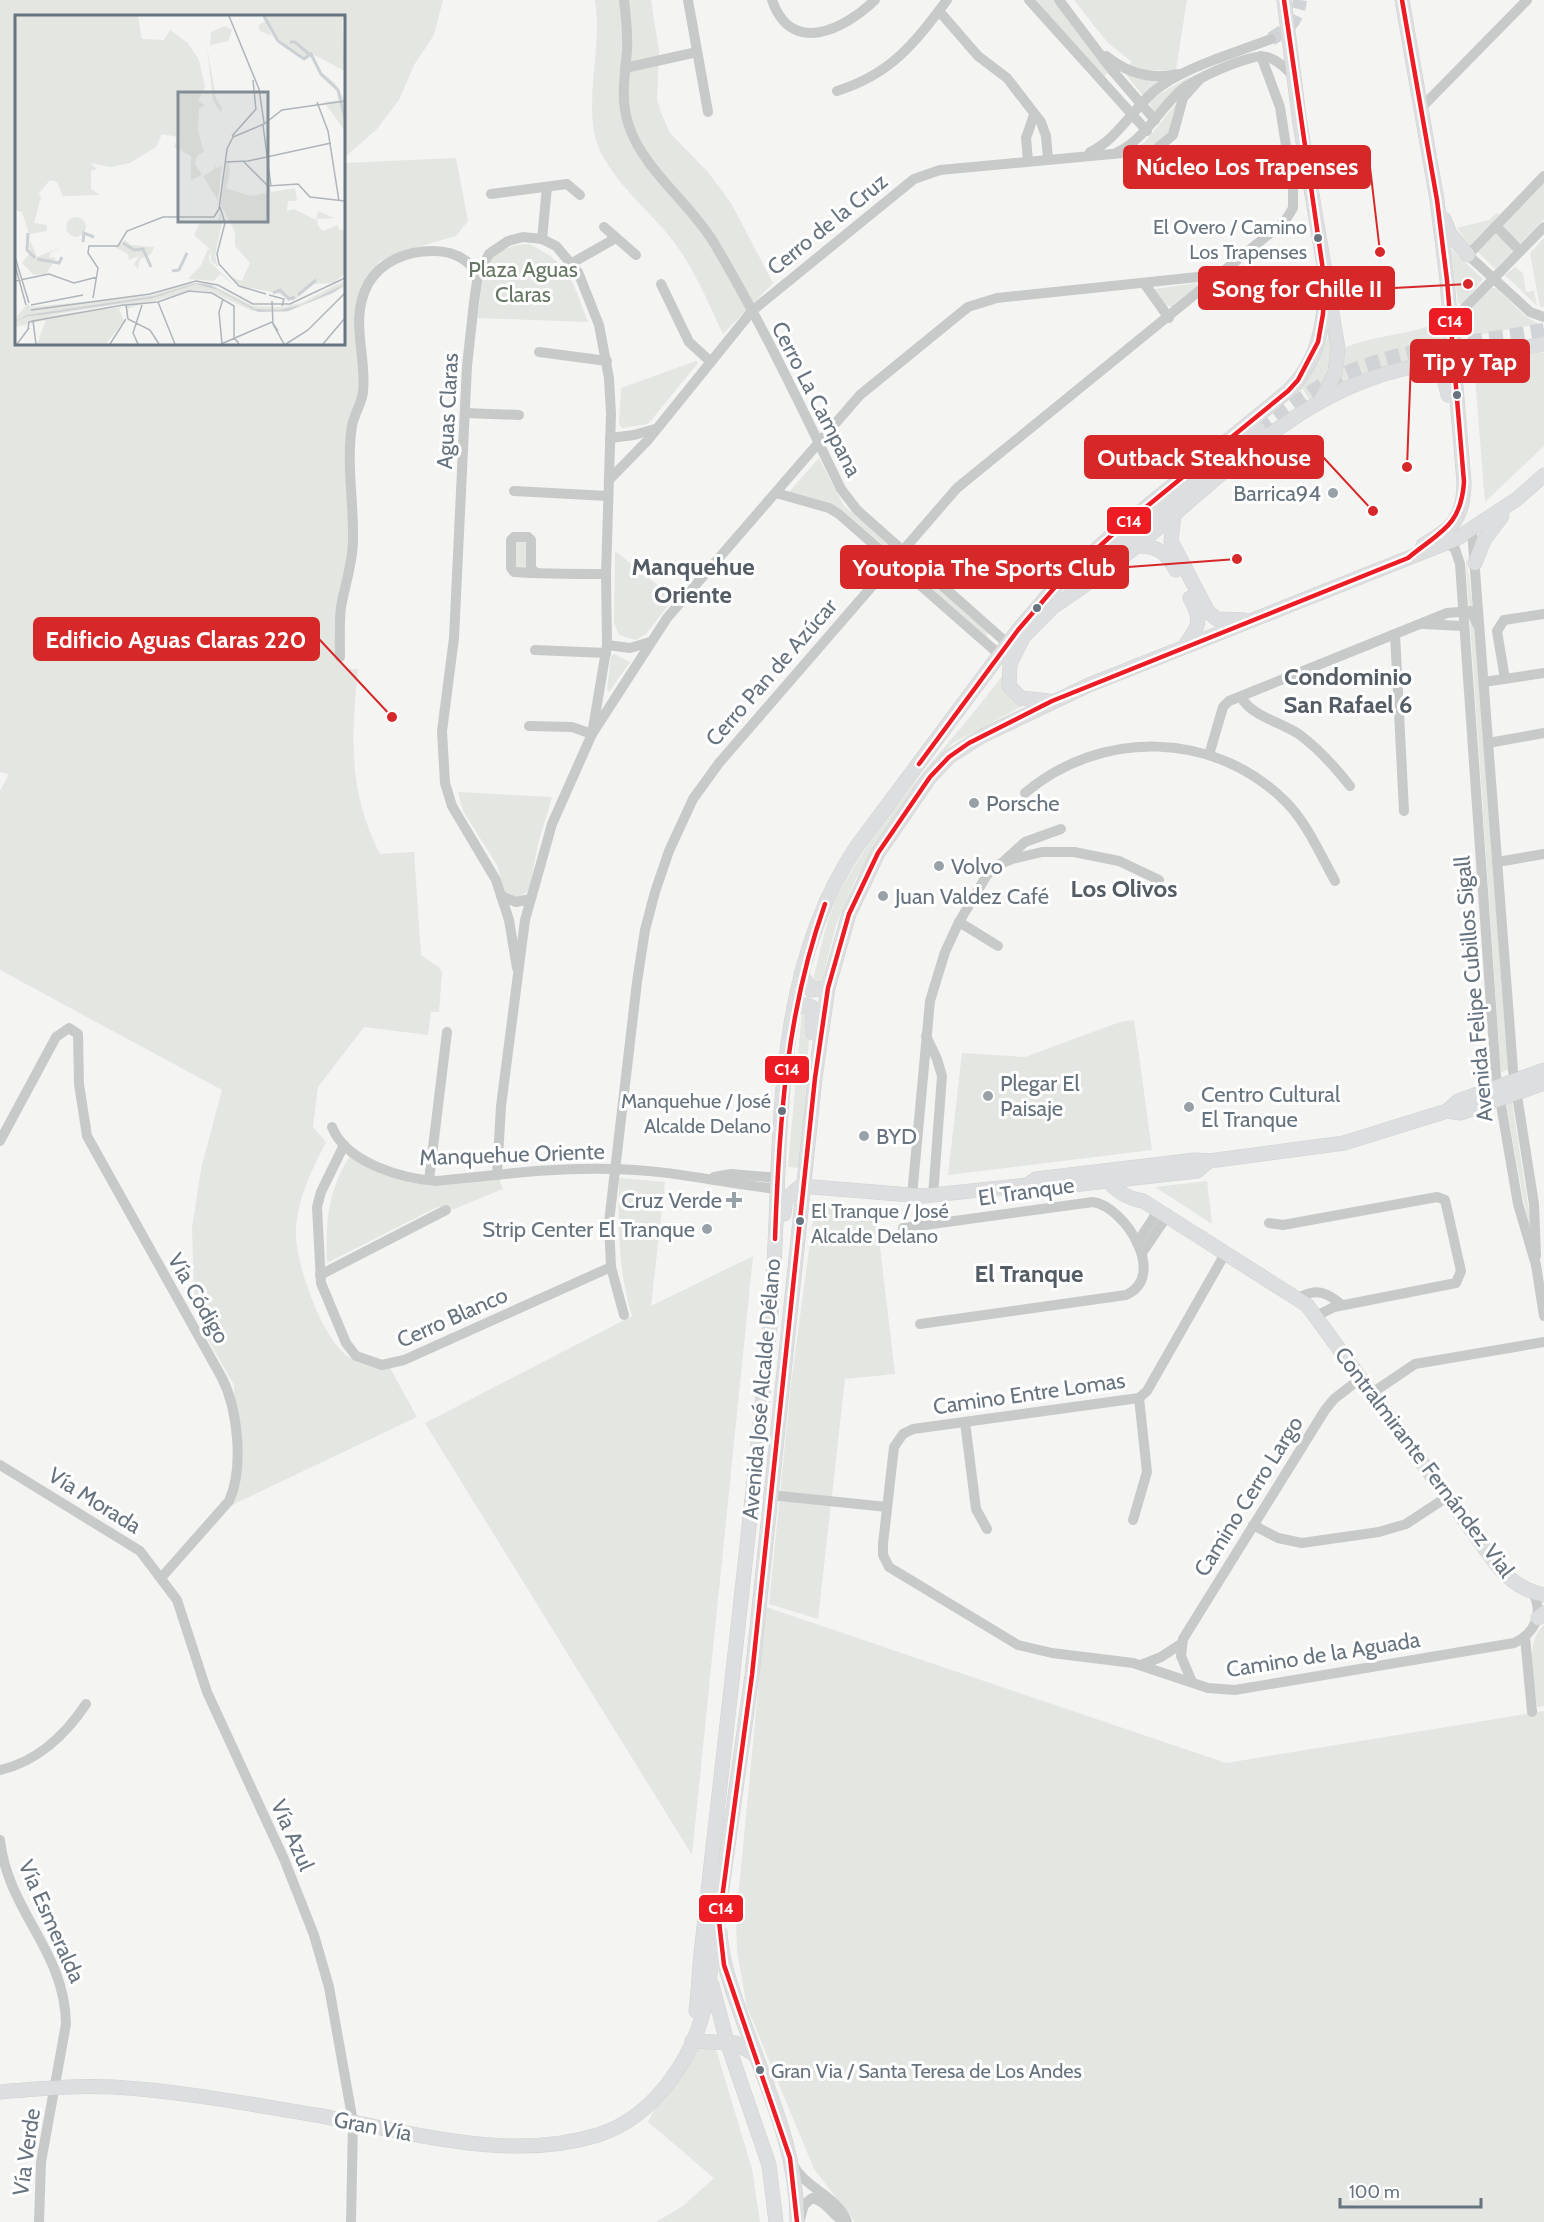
<svg xmlns="http://www.w3.org/2000/svg" width="1544" height="2222" viewBox="0 0 1544 2222" font-family="Cabin,sans-serif">
<rect width="100%" height="100%" fill="#f4f4f3"/>
<g fill="#e4e6e1">
<path d="M0,0H443L434,35L414,65L399,100L377,129L344,158V16H16V344H344V163L456,158L468,221L456,236L400,252L380,261L367,276L359,295L361,392L350,425V542L338,658L348,669H358C351,737 348,792 380,854L414,852L421,955L440,968L442,973L439,1012H431L428,1035L364,1027L318,1087L313,1127L326,1142C312,1170 296,1201 296,1234C296,1265 323,1342 350,1358C363,1366 376,1368 390,1368L417,1417L232,1505L237,1480L234,1385L206,1336L194,1292L192,1228L201,1169L222,1090L0,970V791L9,774L0,772Z"/>
<path d="M595,0H651L659,51L657,99L661,113L670,133L708,172L731,203L773,283L723,334C709,305 697,275 679,249C655,213 602,176 594,132C587,88 602,43 595,0Z"/>
<polygon points="1036,0 1053,0 1087,41 1107,73 1104,77"/>
<polygon points="1074,0 1187,0 1176,70 1146,70 1130,65 1131,61 1108,43"/>
<polygon points="1124,72 1168,80 1144,97"/>
<polygon points="1192,75 1154,112 1148,101"/>
<polygon points="1179,100 1173,131 1150,149 1133,150 1145,142"/>
<polygon points="1544,184 1544,219 1495,269 1478,252"/>
<polygon points="1497,213 1499,215 1470,245 1457,228 1489,220"/>
<polygon points="1544,238 1544,307 1540,307 1530,253"/>
<path d="M529,244C571,264 572,281 588,322L478,318C482,279 481,246 529,244Z"/>
<polygon points="1451,249 1483,279 1462,305 1458,303"/>
<polygon points="1515,267 1523,273 1526,292 1534,291 1537,306 1505,275"/>
<polygon points="1196,283 1198,287 1172,307 1165,305 1155,289"/>
<polygon points="1491,288 1496,288 1525,316 1539,324 1461,338 1463,317"/>
<path d="M1444,320L1446,368L1332,390L1342,349C1374,334 1412,336 1444,320Z"/>
<path d="M1331,330C1333,360 1335,380 1310,402L1303,389L1290,397L1318,360Z"/>
<polygon points="1544,352 1544,446 1485,502 1474,365"/>
<polygon points="696,361 698,363 648,424 622,428 619,424 621,388"/>
<polygon points="819,458 844,506 991,631 986,636 842,509 789,492"/>
<polygon points="526,539 528,568 515,570 514,540"/>
<polygon points="1465,550 1474,615 1508,1070 1501,1072"/>
<polygon points="615,551 674,598 646,634 636,640 619,635 614,623"/>
<polygon points="614,654 630,662 609,692 607,689 611,656"/>
<path d="M1002,676L1026,704L953,743L929,767L891,821L856,879L836,925L821,985L812,983C820,956 824,925 836,900C877,815 947,750 1002,676Z"/>
<polygon points="458,792 552,797 538,844 529,891 518,897 506,896 497,865 463,811"/>
<polygon points="802,1010 811,1012 800,1168 788,1167"/>
<polygon points="1134,1020 1152,1150 948,1175 962,1053 1025,1057 1120,1022"/>
<polygon points="1512,1102 1532,1231 1529,1231 1506,1103"/>
<path d="M350,1156C402,1192 440,1184 499,1179L503,1189L454,1209L437,1207L327,1263C326,1221 327,1192 350,1156Z"/>
<path d="M619,1178L665,1182L651,1306L753,1256L692,1855L425,1423L632,1316C618,1271 618,1225 619,1178Z"/>
<polygon points="1207,1181 1212,1224 1155,1187"/>
<polygon points="815,1205 876,1213 895,1374 845,1379 818,1619 769,1604 791,1384"/>
<polygon points="766,1607 1226,1763 1544,1711 1544,2222 855,2222 814,2169 747,2007 737,1952 736,1920"/>
<path d="M1544,1625V1706L1537,1707C1535,1682 1523,1644 1544,1625Z"/>
<polygon points="691,2043 715,2046 752,2169 760,2222 656,2222 683,2206 714,2178 648,2122"/>
</g>
<g fill="none" stroke-linecap="round" stroke-linejoin="round">
<g stroke="#d1d4d6" stroke-width="14" stroke-dasharray="14 7" stroke-linecap="butt">
<path d="M1271,39C1289,28 1297,22 1300,0"/>
<path d="M1259,430C1285,411 1310,390 1339,376C1401,347 1477,342 1544,330"/>
</g>
<g stroke="#d1d2d2" stroke-width="15">
<g id="major">
<polyline points="1284,0 1300,124 1338,348 1335,373 1320,402"/>
<path d="M1402,0L1437,200L1447,280L1464,482C1464,518 1453,528 1423,545"/>
<polyline points="1444,219 1450,234 1468,255"/>
<polyline points="1454,360 1544,344"/>
<polyline points="1174,515 1171,541 1208,612 1217,619 1244,620"/>
<path d="M1137,546C1158,546 1166,552 1176,570"/>
<polyline points="1475,563 1484,540 1502,516"/>
<polyline points="1080,580 1115,547 1259,430"/>
<path d="M1050,609C1080,589 1110,568 1139,544C1219,479 1294,396 1399,370C1414,367 1429,360 1442,371L1448,395"/>
<polyline points="1023,638 1010,664 1009,686 1021,698 1049,701"/>
<polyline points="1019,641 1056,604"/>
<path d="M1184,647C1199,626 1203,622 1190,598"/>
<polyline points="801,974 811,990 828,988"/>
<polyline points="794,1007 807,1005 813,1008 813,1033"/>
<polyline points="1447,1111 1458,1101 1544,1070"/>
<path d="M1105,1171C1108,1188 1126,1198 1143,1201L1307,1305L1497,1565C1509,1580 1524,1591 1544,1595"/>
<polyline points="1027,1185 1037,1189 1197,1171 1209,1161"/>
<polyline points="784,1214 786,1199 801,1186 923,1196 1027,1185 1036,1179 1195,1160 1209,1161 1344,1143 1447,1111 1461,1113 1544,1083"/>
<polyline points="1538,1618 1544,1613"/>
<path d="M720,1933C722,1960 730,1984 739,2009C762,2078 798,2147 797,2222"/>
<polyline points="712,1985 727,2042 769,2165 776,2222"/>
<path d="M696,2011C699,1989 699,1967 702,1945C725,1739 750,1532 770,1325C785,1166 763,986 857,846L1018,630L1055,587L1113,534L1288,391C1318,362 1325,324 1325,284"/>
<polyline points="692,2041 735,2043 754,2054"/>
<path d="M0,2092C37,2089 76,2085 113,2087C181,2091 249,2104 316,2115C406,2131 507,2163 598,2135C657,2116 697,2053 707,1995L752,1675L815,1078L828,988L849,914L878,853L930,777L949,757L982,736L1089,685L1456,539L1517,499L1544,475"/>
</g>
</g>
<g stroke="#c8caca" stroke-width="10">
<path d="M624,0C626,17 628,33 627,50C625,75 620,101 629,126C643,169 690,203 714,243C761,322 801,406 841,489L857,510L1008,644"/>
<polyline points="688,0 708,112"/>
<path d="M772,0C791,56 844,30 875,0"/>
<polyline points="1029,0 1147,131"/>
<polyline points="1059,0 1111,69 1155,120"/>
<polyline points="939,11 978,56 1007,78 1041,122 1046,136 1048,159"/>
<path d="M1106,56C1127,73 1151,80 1178,74"/>
<polyline points="625,68 697,52"/>
<path d="M837,91C891,74 914,44 947,0"/>
<polyline points="1421,108 1527,0"/>
<path d="M1090,152C1116,140 1132,111 1153,92C1185,66 1233,54 1271,39"/>
<path d="M1118,152C1145,138 1157,113 1178,93C1189,81 1252,52 1267,57C1278,60 1286,68 1293,76"/>
<polyline points="1028,161 1026,138 1034,115"/>
<polyline points="1544,176 1468,255 1530,312 1544,317"/>
<polyline points="491,194 567,184 580,195"/>
<polyline points="1496,226 1520,251"/>
<polyline points="604,227 636,255"/>
<polyline points="542,239 547,187"/>
<polyline points="572,263 616,238"/>
<polyline points="1144,283 1169,318"/>
<polyline points="661,284 689,342 711,362"/>
<polyline points="1452,321 1544,227"/>
<polyline points="539,352 607,361"/>
<polyline points="466,413 519,415"/>
<polyline points="610,438 634,435 655,429"/>
<polyline points="609,480 647,441 752,311 914,179 940,170 1155,150 1173,135 1183,98 1200,79"/>
<polyline points="514,491 608,496"/>
<polyline points="776,493 829,508 839,514 1001,656"/>
<polyline points="1472,531 1513,1070 1534,1204 1536,1256"/>
<polyline points="1447,543 1455,549 1460,564 1496,1076 1518,1204 1536,1265 1544,1316"/>
<path d="M536,573L531,568V540L528,537H514L511,540V568L514,572C544,574 575,574 606,574"/>
<polyline points="1423,624 1463,626"/>
<polyline points="1395,634 1404,811"/>
<polyline points="607,645 630,648 650,642"/>
<polyline points="535,650 606,653"/>
<path d="M340,657C340,640 339,623 341,607C345,585 353,562 353,540C354,502 346,464 352,426C354,414 362,403 363,392C367,355 349,320 368,284C381,261 407,251 433,251C453,251 468,258 478,275"/>
<polyline points="1505,679 1497,631 1504,620 1544,614"/>
<polyline points="1484,682 1544,673"/>
<path d="M1241,697C1252,717 1282,722 1300,735C1319,749 1335,767 1350,786"/>
<polyline points="529,726 572,727 592,734"/>
<polyline points="1488,743 1544,733"/>
<polyline points="1209,755 1223,707 1229,701 1447,613 1471,611 1477,624"/>
<path d="M1025,793C1101,729 1215,730 1287,803C1308,825 1320,854 1335,881"/>
<polyline points="1004,861 1025,842 1061,829"/>
<polyline points="1497,862 1544,854"/>
<polyline points="501,896 516,902 530,899"/>
<polyline points="959,922 998,946"/>
<polyline points="517,968 509,920 496,880 452,806 445,783 442,731 454,638 467,366 474,302 478,275 489,254 508,241 523,237 542,239 556,246 578,272 599,325 609,378 611,414 606,574 607,645 592,734"/>
<polyline points="926,1036 937,1059 942,1076 933,1196"/>
<path d="M332,1127C346,1163 403,1179 437,1181C496,1175 555,1167 614,1169C670,1170 722,1183 777,1189"/>
<path d="M0,1141L56,1037L69,1028L78,1034L79,1084L87,1136L222,1378C238,1410 244,1468 229,1501L161,1578"/>
<polyline points="344,1145 321,1192 317,1207 321,1283 346,1343 356,1356 382,1365 404,1360 611,1267"/>
<polyline points="497,1175 501,1106 525,920 552,824 592,734 667,618 860,395 968,307 997,298 1217,275"/>
<polyline points="714,1177 731,1174 778,1178"/>
<polyline points="429,1180 447,1032"/>
<polyline points="912,1196 930,1001 945,952 959,922 987,875 997,865 1012,859 1042,852 1074,852 1119,861 1159,880"/>
<polyline points="1269,1223 1283,1225 1437,1197 1445,1200 1461,1271 1456,1283 1334,1307 1316,1316"/>
<path d="M903,1228L1093,1202C1126,1207 1168,1277 1126,1295L920,1324"/>
<polyline points="1137,1243 1158,1211"/>
<path d="M1226,1252L1147,1391L1139,1398L913,1429L903,1434L894,1447L883,1544V1555L889,1567L1018,1645L1052,1653L1133,1663L1208,1688L1235,1690L1514,1643C1535,1633 1544,1614 1533,1593"/>
<polyline points="1142,1253 1167,1216"/>
<polyline points="320,1275 446,1210"/>
<path d="M1299,1298C1316,1287 1328,1293 1342,1305"/>
<polyline points="624,1315 611,1267 609,1222 637,982 645,930 655,892 669,851 693,799 719,763 957,488 1285,221 1293,208 1293,191 1280,107 1261,56"/>
<polyline points="1372,1393 1415,1364 1544,1342"/>
<polyline points="965,1422 976,1509 987,1529"/>
<polyline points="0,1465 140,1551 177,1600 207,1692 284,1859 314,1935 329,1987 353,2122 351,2222"/>
<polyline points="770,1495 887,1507"/>
<polyline points="1133,1520 1147,1472 1139,1398"/>
<polyline points="1253,1525 1278,1538 1302,1543 1379,1532 1406,1524 1447,1497"/>
<polyline points="1525,1637 1532,1712"/>
<polyline points="1141,1665 1161,1657 1181,1644"/>
<polyline points="1192,1682 1181,1656 1183,1639 1325,1410 1334,1399 1361,1378"/>
<path d="M0,1770C37,1762 66,1734 86,1704"/>
<path d="M0,1840C8,1912 65,1950 66,2024L41,2162L39,2222"/>
<path d="M793,2165C806,2189 838,2196 847,2222"/>
<path d="M800,2219L804,2205L812,2198C827,2201 832,2216 845,2222"/>
</g>
<use href="#major" stroke="#dddedf" stroke-width="14"/>
<g stroke="#fff" stroke-width="9">
<g id="bus-1">
<polyline points="919,764 1018,630 1055,587 1113,534 1288,391 1298,380 1318,342 1323,314 1325,284 1284,0"/>
<path d="M775,1239C779,1124 786,1013 825,904"/>
<path d="M797,2222L790,2158L724,1965L719,1921L752,1675L815,1078L828,988L849,914L878,853L930,777L949,757L969,743L1052,701L1408,558C1439,532 1461,527 1464,482L1447,280L1437,200L1402,0"/>
</g>
</g>
<use href="#bus-1" stroke="#ed1c24" stroke-width="4.5"/>
</g>
<g fill="#67747f" stroke="#fff" stroke-width="2">
<circle cx="1318" cy="238" r="5"/>
<circle cx="1457" cy="395" r="5"/>
<circle cx="1037" cy="608" r="5"/>
<circle cx="782" cy="1111" r="5"/>
<circle cx="800" cy="1221" r="5"/>
<circle cx="760" cy="2070" r="5"/>
</g>
<g fill="#98a1a8" stroke="#fff" stroke-width="2">
<circle cx="1333" cy="493" r="6"/>
<circle cx="974" cy="803" r="6"/>
<circle cx="939" cy="866" r="6"/>
<circle cx="883" cy="896" r="6"/>
<circle cx="988" cy="1096" r="6"/>
<circle cx="1189" cy="1107" r="6"/>
<circle cx="864" cy="1136" r="6"/>
<path d="M731 1191h6v6h6v6h-6v6h-6v-6h-6v-6h6z"/>
<circle cx="707" cy="1229" r="6"/>
</g>
<g text-anchor="middle" stroke-width="6" stroke-linejoin="round" paint-order="stroke">
<g font-size="20" fill="#67747f" stroke="#fff" text-anchor="end">
<text x="1307" y="234">El Overo / Camino<tspan x="1307" dy="25">Los Trapenses</tspan></text>
<text x="771" y="1108">Manquehue / José<tspan x="771" dy="25">Alcalde Delano</tspan></text>
<text x="811" y="1218" text-anchor="start">El Tranque / José<tspan x="811" dy="25">Alcalde Delano</tspan></text>
<text x="771" y="2078" text-anchor="start">Gran Via / Santa Teresa de Los Andes</text>
</g>
<g font-size="22" fill="#67747f" stroke="#fff">
<text transform="translate(827 224) rotate(-39)" y="8">Cerro de la Cruz</text>
<text transform="translate(817 399) rotate(63)" y="8">Cerro La Campana</text>
<text transform="translate(447 411) rotate(-87)" y="8">Aguas Claras</text>
<text transform="translate(771 672) rotate(-49)" y="8">Cerro Pan de Azúcar</text>
<text transform="translate(1473 989) rotate(-95)" y="8">Avenida Felipe Cubillos Sigall</text>
<text transform="translate(512 1154) rotate(-2)" y="8">Manquehue Oriente</text>
<text transform="translate(1026 1191) rotate(-8)" y="8">El Tranque</text>
<text transform="translate(199 1298) rotate(60)" y="8">Vía Código</text>
<text transform="translate(452 1317) rotate(-24)" y="8">Cerro Blanco</text>
<text transform="translate(761 1389) rotate(-85)" y="8">Avenida José Alcalde Délano</text>
<text transform="translate(1029 1393) rotate(-8)" y="8">Camino Entre Lomas</text>
<text transform="translate(1425 1462) rotate(53)" y="8">Contralmirante Fernández Vial</text>
<text transform="translate(1248 1496) rotate(-58)" y="8">Camino Cerro Largo</text>
<text transform="translate(95 1500) rotate(32)" y="8">Vía Morada</text>
<text transform="translate(1323 1654) rotate(-9)" y="8">Camino de la Aguada</text>
<text transform="translate(293 1835) rotate(66)" y="8">Vía Azul</text>
<text transform="translate(52 1921) rotate(66)" y="8">Vía Esmeralda</text>
<text transform="translate(373 2126) rotate(11)" y="8">Gran Vía</text>
<text transform="translate(26 2152) rotate(-82)" y="8">Vía Verde</text>
</g>
<g font-size="22" fill="#687765" stroke="#fff">
<text x="523" y="277">Plaza Aguas<tspan x="523" dy="25">Claras</tspan></text>
</g>
<g font-size="22" fill="#67747f" stroke="#fff" text-anchor="start">
<text x="1321" y="501" text-anchor="end">Barrica94</text>
<text x="986" y="811">Porsche</text>
<text x="951" y="874">Volvo</text>
<text x="895" y="904">Juan Valdez Café</text>
<text x="1000" y="1091">Plegar El<tspan x="1000" dy="25">Paisaje</tspan></text>
<text x="1201" y="1102">Centro Cultural<tspan x="1201" dy="25">El Tranque</tspan></text>
<text x="876" y="1144">BYD</text>
<text x="722" y="1208" text-anchor="end">Cruz Verde</text>
<text x="695" y="1237" text-anchor="end">Strip Center El Tranque</text>
</g>
<g font-size="24" font-weight="bold" fill="#545d65" stroke="#fff">
<text x="693" y="575">Manquehue<tspan x="693" dy="28">Oriente</tspan></text>
<text x="1348" y="685">Condominio<tspan x="1348" dy="28">San Rafael 6</tspan></text>
<text x="1124" y="897">Los Olivos</text>
<text x="1029" y="1282">El Tranque</text>
</g>
</g>
<g transform="translate(15 15)">
<rect width="330" height="330" fill="#f4f4f3"/>
<path d="M0,1H123L127,24L149,25L155,15L173,28L184,45L190,72L183,86L190,90L184,94L183,116L189,137L182,141L180,149L187,160L176,165V141L159,132L163,122L147,119L141,132L115,148L96,152L75,148L82,154L76,156V174L85,180L48,181L42,167L35,165L24,178L26,182L19,208L32,210V216L14,219L7,197L0,195ZM248,1H330L327,6L330,56L297,39L306,57L320,68L330,86V116L309,87L326,85L320,70L306,60L296,40L288,45L262,26L252,12L257,21L245,16L243,11L250,6ZM210,11L217,15L213,26L195,30L196,17ZM192,32L201,83L208,94L205,97L198,85ZM199,146L201,153L207,151L203,186L188,161L200,154ZM211,148H214L215,158L211,173L235,181L253,178L255,171L256,177L280,173L282,186H273L272,196L279,194L301,205L303,196L319,203L302,204L303,211L308,216L323,210L324,215H330V258L319,268L299,269L278,286L262,278L226,271L214,261L227,266L235,248L220,231V217L206,190ZM205,197L207,208L200,241L203,252L196,246V236L194,243L195,247L220,271L205,259L199,266L173,264L186,250L193,234L196,235L179,220L184,209L203,207ZM51 212a10 10 0 1 1 20 0a10 10 0 1 1-20 0ZM15,225L22,242L49,231L35,238L34,242L41,243L31,259L19,260L7,248L14,239ZM110,225L116,230L139,232L136,239L125,244L123,254L119,249L124,241L114,245L113,239L100,232ZM330,265V271L319,278L271,297L237,296L197,277L179,275L114,293L111,304V292L106,289L27,301L109,292L104,294L109,306L91,329H22L25,322L21,320L25,321L31,305L0,312V303L13,289L16,292L138,280L168,269L193,268L239,291L266,292L286,288Z" fill="#e4e6e1"/>
<path d="M181,268L195,270L240,294L264,295L287,290L330,269L319,277L273,296L243,297L203,275L181,269L138,283L26,300L13,301L0,307L12,300L140,281Z" fill="#cbd1d4"/>
<path fill="none" stroke="#cbd1d4" stroke-width="3" d="M249,1L263,26L289,44L296,39L306,59L323,75L330,104M275,27H280L294,39M13,218L12,235L20,243M68,227L69,218L79,222M108,228L119,235L128,234L136,252M22,244L44,248L47,242M157,256L164,255L172,238M258,278L265,275L274,284L280,282M283,280L301,265"/>
<path fill="none" stroke="#afb5ba" stroke-width="1.5" d="M214,1L244,74L249,108M238,65L241,95M302,87L313,116L324,186M248,110L256,171M217,121L241,94M228,146L253,171L283,169L295,182L330,186M210,147L233,146L316,128M205,192L210,208L202,239L204,249L224,271L251,279M0,242L14,288M0,250L11,290M0,266L34,259L59,268L82,262M254,280L269,284L267,291M78,283L83,253L73,238L74,231H103L112,216L148,202H199L204,194L212,134L218,122L249,109L267,95L330,86M257,286L258,309L269,329M143,287L160,329M16,290L68,280M111,290L143,287L174,276L197,278L219,291V322L224,329M16,295L135,279L181,266L203,270L238,289H275L330,263M113,304L135,315L144,329M18,306L108,290H111L113,304M13,314L14,307L18,306L21,329M2,329L14,313M95,329L111,304M123,329L118,318L127,290M206,329L257,307L263,316M207,329L204,297L208,284M271,329L293,315L330,278M308,329L330,303"/>
<path fill="#828d96" fill-opacity="0.15" stroke="#828d96" stroke-width="3" d="M163,77H253V207H163Z"/>
<rect width="330" height="330" fill="none" stroke="#67747f" stroke-width="3"/>
</g>
<path fill="none" stroke="#d62828" stroke-width="2" d="M1380 252L1370 167M1468 284L1394 288M1407 467L1411 361M1373 511L1323 457M1237 559L1128 567M392 717L319 639"/>
<g fill="#d62828" stroke="#fff" stroke-width="2">
<circle cx="1380" cy="252" r="6"/>
<circle cx="1468" cy="284" r="6"/>
<circle cx="1407" cy="467" r="6"/>
<circle cx="1373" cy="511" r="6"/>
<circle cx="1237" cy="559" r="6"/>
<circle cx="392" cy="717" r="6"/>
</g>
<g fill="#d62828" stroke="#d62828" stroke-width="2">
<rect x="1124" y="146" width="246" height="42" rx="6"/>
<rect x="1199" y="267" width="195" height="42" rx="6"/>
<rect x="1411" y="340" width="118" height="42" rx="6"/>
<rect x="1085" y="436" width="238" height="42" rx="6"/>
<rect x="841" y="546" width="287" height="42" rx="6"/>
<rect x="34" y="618" width="285" height="42" rx="6"/>
</g>
<g font-size="24" text-anchor="middle" font-weight="bold" fill="#fff">
<text x="1247" y="175">Núcleo Los Trapenses</text>
<text x="1297" y="297">Song for Chille II</text>
<text x="1470" y="370">Tip y Tap</text>
<text x="1204" y="466">Outback Steakhouse</text>
<text x="984" y="576">Youtopia The Sports Club</text>
<text x="176" y="648">Edificio Aguas Claras 220</text>
</g>
<g stroke="#fff" stroke-width="2">
<rect x="1428" y="307" width="45" height="29" rx="6" fill="#ed1c24"/>
<rect x="1106" y="506" width="46" height="29" rx="6" fill="#ed1c24"/>
<rect x="764" y="1055" width="46" height="29" rx="6" fill="#ed1c24"/>
<rect x="698" y="1894" width="46" height="29" rx="6" fill="#ed1c24"/>
</g>
<g font-size="16" text-anchor="middle" font-weight="bold" fill="#fff">
<text x="1450" y="327">C14</text>
<text x="1129" y="527">C14</text>
<text x="787" y="1075">C14</text>
<text x="721" y="1914">C14</text>
</g>
<path d="M1340 2198v9h141v-9" fill="none" stroke="#67747f" stroke-width="3"/>
<text x="1349" y="2198" font-size="18" fill="#67747f" stroke="#ffffff" stroke-width="4.5" paint-order="stroke">100 m</text>
</svg>
